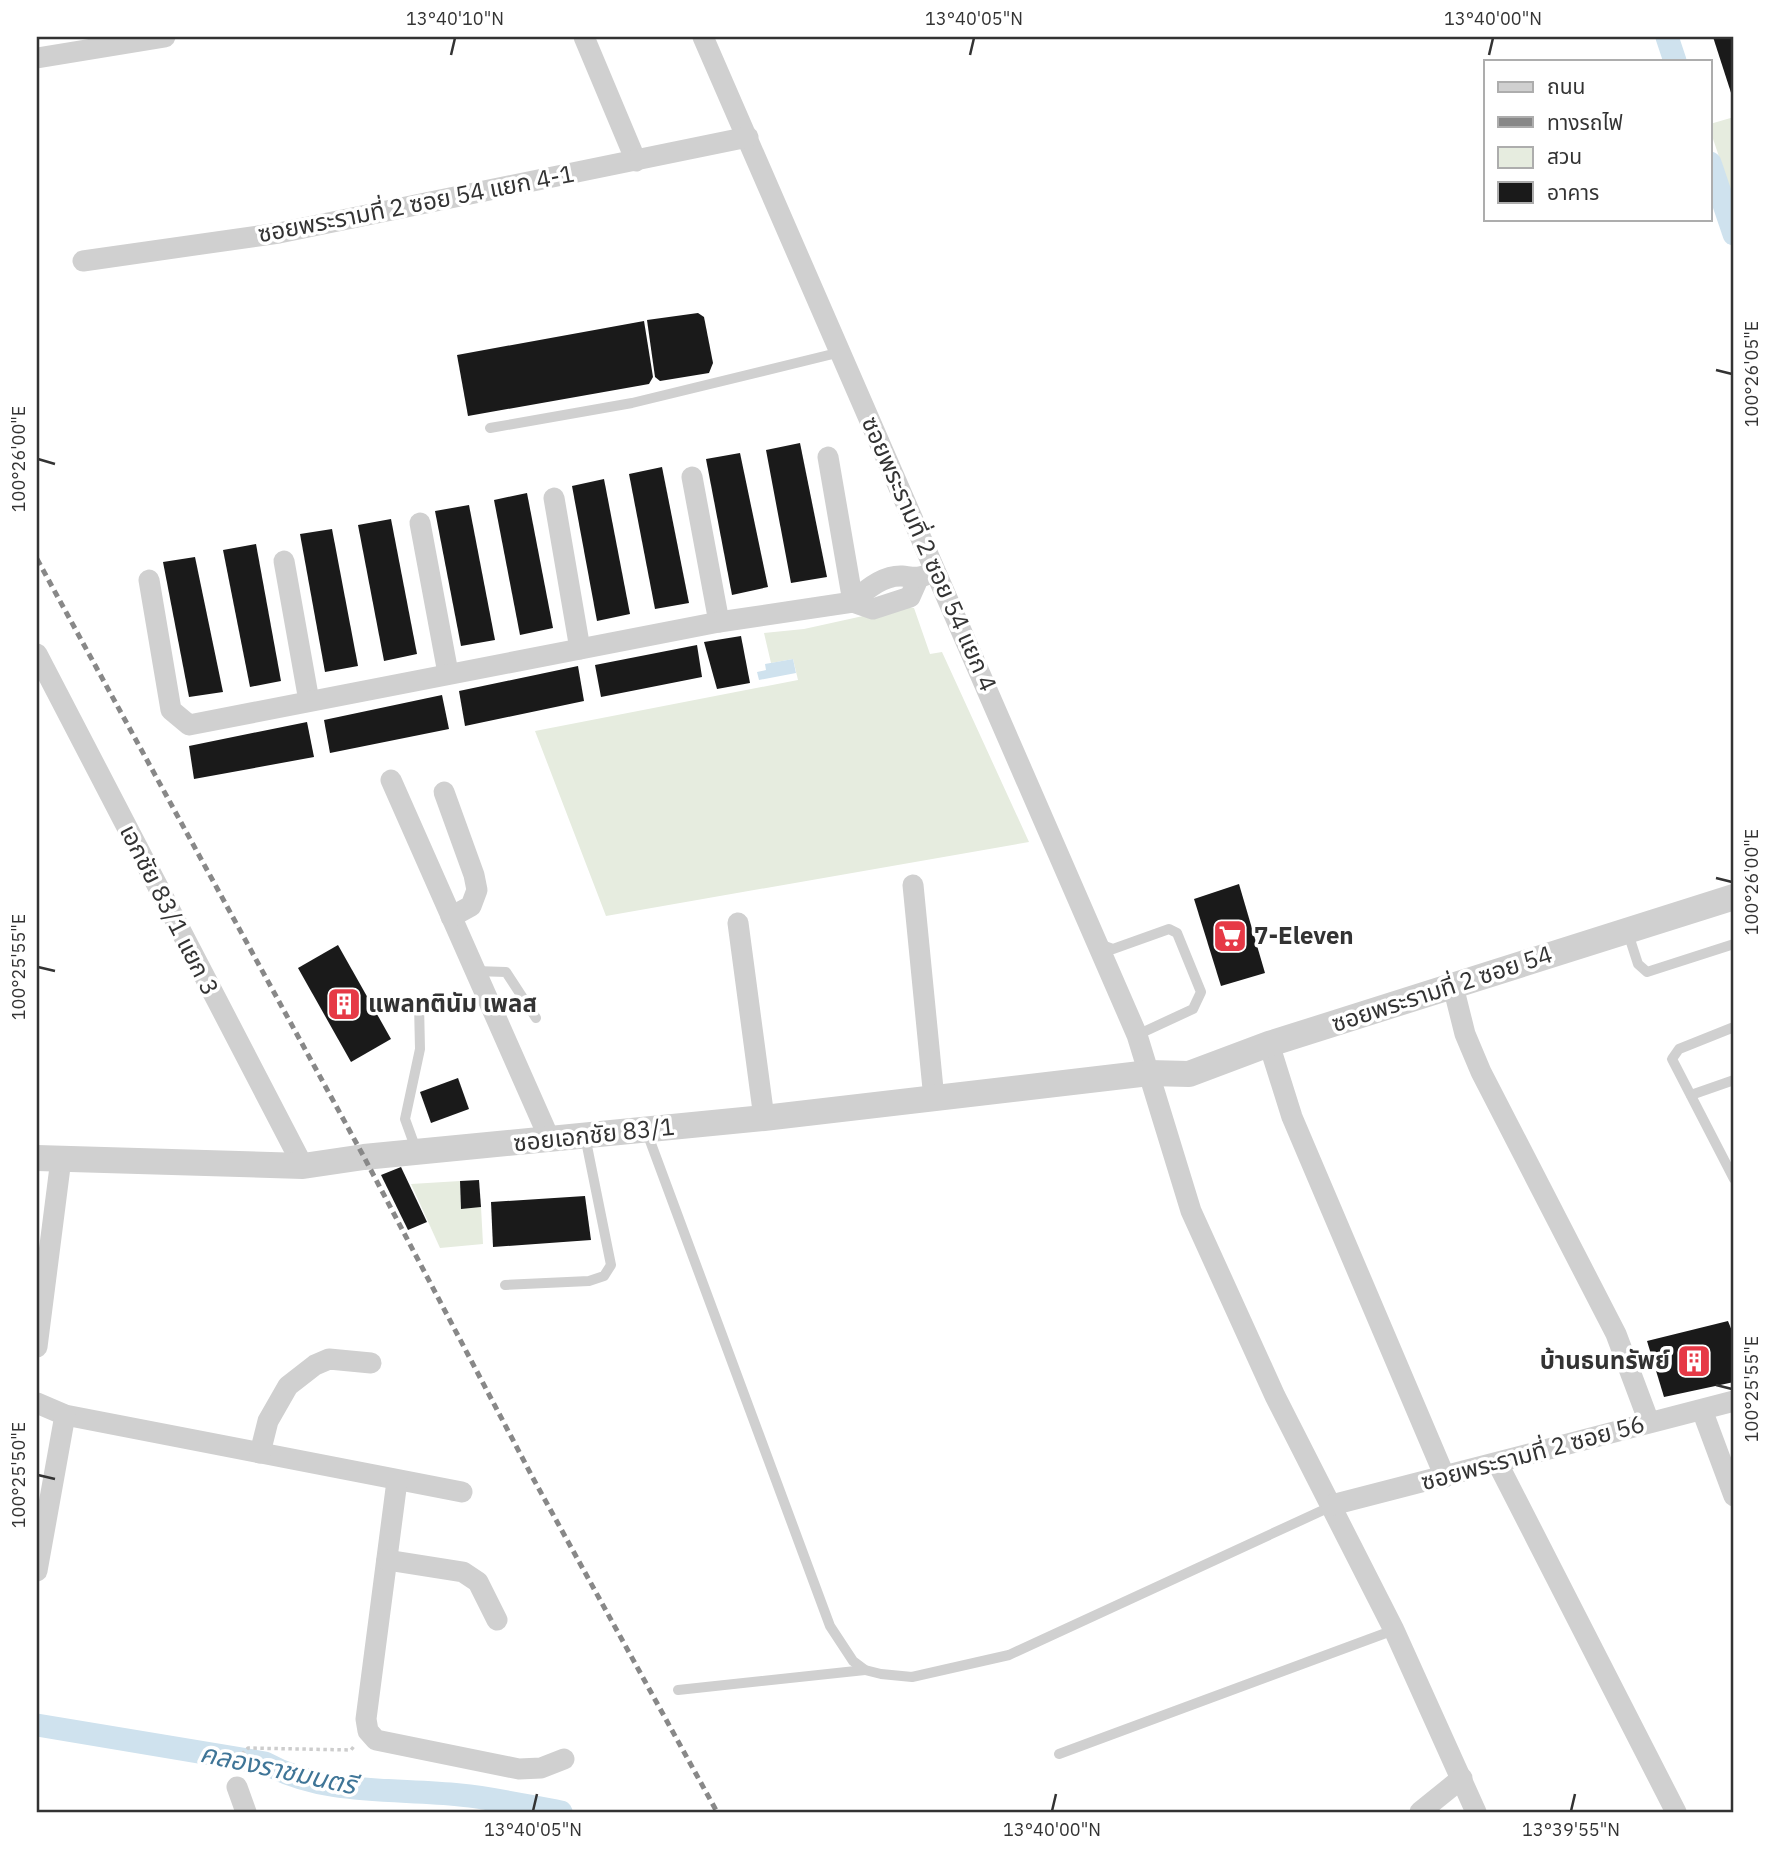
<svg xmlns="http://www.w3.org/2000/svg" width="1771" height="1849" viewBox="0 0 1771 1849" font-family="'IBM Plex Sans','Noto Sans Thai',sans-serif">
<rect width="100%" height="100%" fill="#fff"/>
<g fill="#e6ecdf">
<polygon points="1734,117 1734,201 1710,130 1710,124"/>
<polygon points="904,607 914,608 930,654 942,652 1029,842 606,916 535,731 798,680 793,659 771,663 764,633 804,629"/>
<polygon points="460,1181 461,1208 481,1207 483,1244 440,1248 411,1184"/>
</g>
<polygon fill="#cfe2ee" points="793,659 796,673 759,680 757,672 766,670 765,664"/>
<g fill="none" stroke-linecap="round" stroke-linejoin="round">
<g stroke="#cfe2ee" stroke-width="23">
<polyline points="1667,37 1675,61"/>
<polyline points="1710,163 1734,234"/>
<path d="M37,1725L265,1763C324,1796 395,1788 460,1795C493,1798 527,1806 561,1812"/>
</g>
</g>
<g fill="#1a1a1a">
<polygon points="1713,37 1734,37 1734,102"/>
<polygon points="698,313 704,317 713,363 709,373 660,381 655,377 647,320"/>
<polygon points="644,321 653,377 649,384 468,416 457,355"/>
<polygon points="800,443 827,577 791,583 766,450"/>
<polygon points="740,453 768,587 732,595 706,459"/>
<polygon points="662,467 689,603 655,609 629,474"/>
<polygon points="604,479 630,614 597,621 572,486"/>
<polygon points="527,493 553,628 520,635 494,500"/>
<polygon points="469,505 495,640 461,646 435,511"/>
<polygon points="391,519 417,654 384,661 358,525"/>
<polygon points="332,529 358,666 325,672 300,534"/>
<polygon points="256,544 281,681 250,687 223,550"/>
<polygon points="195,557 223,692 189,697 163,562"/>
<polygon points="741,636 750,683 717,689 704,642"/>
<polygon points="697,645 702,677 601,697 595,665"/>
<polygon points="578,666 584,701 465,726 459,691"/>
<polygon points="442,695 449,729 330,753 324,720"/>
<polygon points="307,722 314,757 194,779 189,746"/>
<polygon points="1239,884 1265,973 1221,986 1194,899"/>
<polygon points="338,945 391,1039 351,1062 298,968"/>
<polygon points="458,1078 469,1109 431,1123 420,1092"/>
<polygon points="401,1167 427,1222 408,1230 381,1175"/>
<polygon points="479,1180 481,1207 461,1209 460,1181"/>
<polygon points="585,1196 591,1240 493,1247 491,1202"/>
<polygon points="1728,1321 1734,1336 1734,1382 1664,1397 1647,1341"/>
</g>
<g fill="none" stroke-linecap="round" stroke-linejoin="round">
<polyline stroke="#cdcdcd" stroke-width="3.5" stroke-dasharray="3.5 3.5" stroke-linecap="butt" points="240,1768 242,1754 248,1748 351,1750 355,1745"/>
<g stroke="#d0d0d0" stroke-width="10">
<polyline points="490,428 632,403 841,352"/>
<polyline points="1627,930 1638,964 1647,972 1734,944"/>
<polyline points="1099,944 1113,949 1169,929 1177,933 1201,992 1193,1009 1137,1035"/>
<polyline points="475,971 506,972 536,1018"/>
<polyline points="1734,1027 1679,1049 1672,1059 1734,1179"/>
<polyline points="1691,1095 1734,1080"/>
<polyline points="646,1130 830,1626 853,1661 865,1670 881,1674 912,1677 1009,1655 1332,1506"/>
<polyline points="417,1152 405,1119 420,1049 419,1004"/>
<polyline points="505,1285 589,1281 604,1276 611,1265 585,1136"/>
<polyline points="678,1690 865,1670"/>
<polyline points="1059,1754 1394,1630"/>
</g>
<g stroke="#d0d0d0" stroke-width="21">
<polyline points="584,37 636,161"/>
<polyline points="703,37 1137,1035 1191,1211 1275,1396 1394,1630 1476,1812"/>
<polyline points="37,58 165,37"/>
<polyline points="83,261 279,233 748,137"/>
<polyline points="828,457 853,602"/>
<polyline points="692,477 719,622"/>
<polyline points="554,498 580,649"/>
<polyline points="420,523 448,673"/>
<polyline points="284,561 309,701"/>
<polyline points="149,580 171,710 189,725 719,622 853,602 873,609 910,597 918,579"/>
<path d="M853,602C865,590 883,575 902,576C913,577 918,579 929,574"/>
<polyline points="37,654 303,1166"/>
<polyline points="391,780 550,1140"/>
<polyline points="444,792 474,875 477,890 471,906 451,917"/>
<polyline points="913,885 934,1099"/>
<polyline points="738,923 764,1118"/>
<polyline points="1453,986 1465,1034 1481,1072 1616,1334 1649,1422"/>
<polyline points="1269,1044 1292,1117 1445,1477"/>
<polyline points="37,1347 61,1159"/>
<polyline points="37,1403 65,1415 462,1492"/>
<polyline points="1702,1410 1734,1496"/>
<polyline points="260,1453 268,1421 288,1386 315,1365 329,1359 371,1363"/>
<polyline points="1498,1464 1676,1812"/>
<polyline points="397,1481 366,1719 368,1731 376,1740 519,1769 541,1768 564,1759"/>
<polyline points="1332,1505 1734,1401"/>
<polyline points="387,1560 463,1572 478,1582 497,1620"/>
<polyline points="37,1571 65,1415"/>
<polyline points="237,1787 246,1812"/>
<polyline points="1420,1812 1462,1778"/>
</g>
<polyline stroke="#d0d0d0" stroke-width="26" points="37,1158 303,1166 364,1157 764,1118 1149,1073 1189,1074 1269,1044 1734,897"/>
<polyline stroke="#888" stroke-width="5" stroke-dasharray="7 5" stroke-linecap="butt" points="37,559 364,1157 534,1480 717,1812"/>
</g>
<path fill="none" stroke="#333" stroke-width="2.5" d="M451,55L455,38M970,55L974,38M1489,55L1493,38M1716,370L1732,374M38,459L55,464M1716,878L1732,882M38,967L55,971M1716,1385L1732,1389M38,1475L55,1479M533,1811L537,1794M1052,1811L1056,1794M1571,1811L1575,1794"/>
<defs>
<g id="supermarket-square" transform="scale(1.75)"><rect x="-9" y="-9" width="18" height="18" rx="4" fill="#e63946" stroke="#fff"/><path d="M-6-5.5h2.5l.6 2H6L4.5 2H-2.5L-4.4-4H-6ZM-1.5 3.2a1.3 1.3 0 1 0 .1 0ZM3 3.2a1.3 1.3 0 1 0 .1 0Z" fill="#fff"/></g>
<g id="building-square" transform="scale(1.75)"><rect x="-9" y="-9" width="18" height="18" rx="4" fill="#e63946" stroke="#fff"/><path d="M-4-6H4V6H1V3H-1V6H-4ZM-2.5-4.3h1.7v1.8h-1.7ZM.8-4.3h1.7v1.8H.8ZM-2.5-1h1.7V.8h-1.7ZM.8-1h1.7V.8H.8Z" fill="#fff"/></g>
</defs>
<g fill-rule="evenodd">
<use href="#supermarket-square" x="1230" y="936"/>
<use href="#building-square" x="344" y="1004"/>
<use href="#building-square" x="1694" y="1361"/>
</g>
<g text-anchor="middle" stroke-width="7" stroke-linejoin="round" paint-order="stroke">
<g font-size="24" fill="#333" stroke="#fff">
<text transform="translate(416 204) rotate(-11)" y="8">ซอยพระรามที่ 2 ซอย 54 แยก 4-1</text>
<text transform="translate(929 554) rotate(66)" y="8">ซอยพระรามที่ 2 ซอย 54 แยก 4</text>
<text transform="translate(169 910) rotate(63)" y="8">เอกชัย 83/1 แยก 3</text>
<text transform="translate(1442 989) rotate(-18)" y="8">ซอยพระรามที่ 2 ซอย 54</text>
<text transform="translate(594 1135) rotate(-6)" y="8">ซอยเอกชัย 83/1</text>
<text transform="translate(1533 1453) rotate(-15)" y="8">ซอยพระรามที่ 2 ซอย 56</text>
</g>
<g font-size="24" font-weight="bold" fill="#333" stroke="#fff" text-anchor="start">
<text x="1254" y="944">7-Eleven</text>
<text x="368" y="1012">แพลทตินัม เพลส</text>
<text x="1670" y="1369" text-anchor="end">บ้านธนทรัพย์</text>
</g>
<g font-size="26" font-style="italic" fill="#3f7597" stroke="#fff">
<text transform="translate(278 1769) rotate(12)" y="9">คลองราชมนตรี</text>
</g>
</g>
<rect width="1771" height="1849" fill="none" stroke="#ffffff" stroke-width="77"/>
<rect x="1484" y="60" width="228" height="161" fill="#ffffff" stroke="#adadad" stroke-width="2"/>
<rect x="1498" y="82" width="35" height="10" fill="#d0d0d0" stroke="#adadad" stroke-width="2"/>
<text x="1547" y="94" font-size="21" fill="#333333">ถนน</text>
<rect x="1498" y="117" width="35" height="10" fill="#888888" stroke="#adadad" stroke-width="2"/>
<text x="1547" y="130" font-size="21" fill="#333333">ทางรถไฟ</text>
<rect x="1498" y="147" width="35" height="21" fill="#e6ecdf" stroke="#adadad" stroke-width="2"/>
<text x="1547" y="164" font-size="21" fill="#333333">สวน</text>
<rect x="1498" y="182" width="35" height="21" fill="#1a1a1a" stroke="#adadad" stroke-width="2"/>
<text x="1547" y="200" font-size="21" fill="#333333">อาคาร</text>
<rect x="38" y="38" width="1694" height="1773" fill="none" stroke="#333" stroke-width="2.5"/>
<g font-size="18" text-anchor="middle" fill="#333">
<text x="455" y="25">13°40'10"N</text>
<text x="974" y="25">13°40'05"N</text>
<text x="1493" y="25">13°40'00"N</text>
<text transform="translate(1752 374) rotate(-90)" y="6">100°26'05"E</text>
<text transform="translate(19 459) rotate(-90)" y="6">100°26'00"E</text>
<text transform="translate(1752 882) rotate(-90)" y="6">100°26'00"E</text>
<text transform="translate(19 967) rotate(-90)" y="6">100°25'55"E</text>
<text transform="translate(1752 1389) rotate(-90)" y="6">100°25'55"E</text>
<text transform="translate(19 1475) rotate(-90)" y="6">100°25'50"E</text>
<text x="533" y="1836">13°40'05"N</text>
<text x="1052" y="1836">13°40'00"N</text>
<text x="1571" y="1836">13°39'55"N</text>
</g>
</svg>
